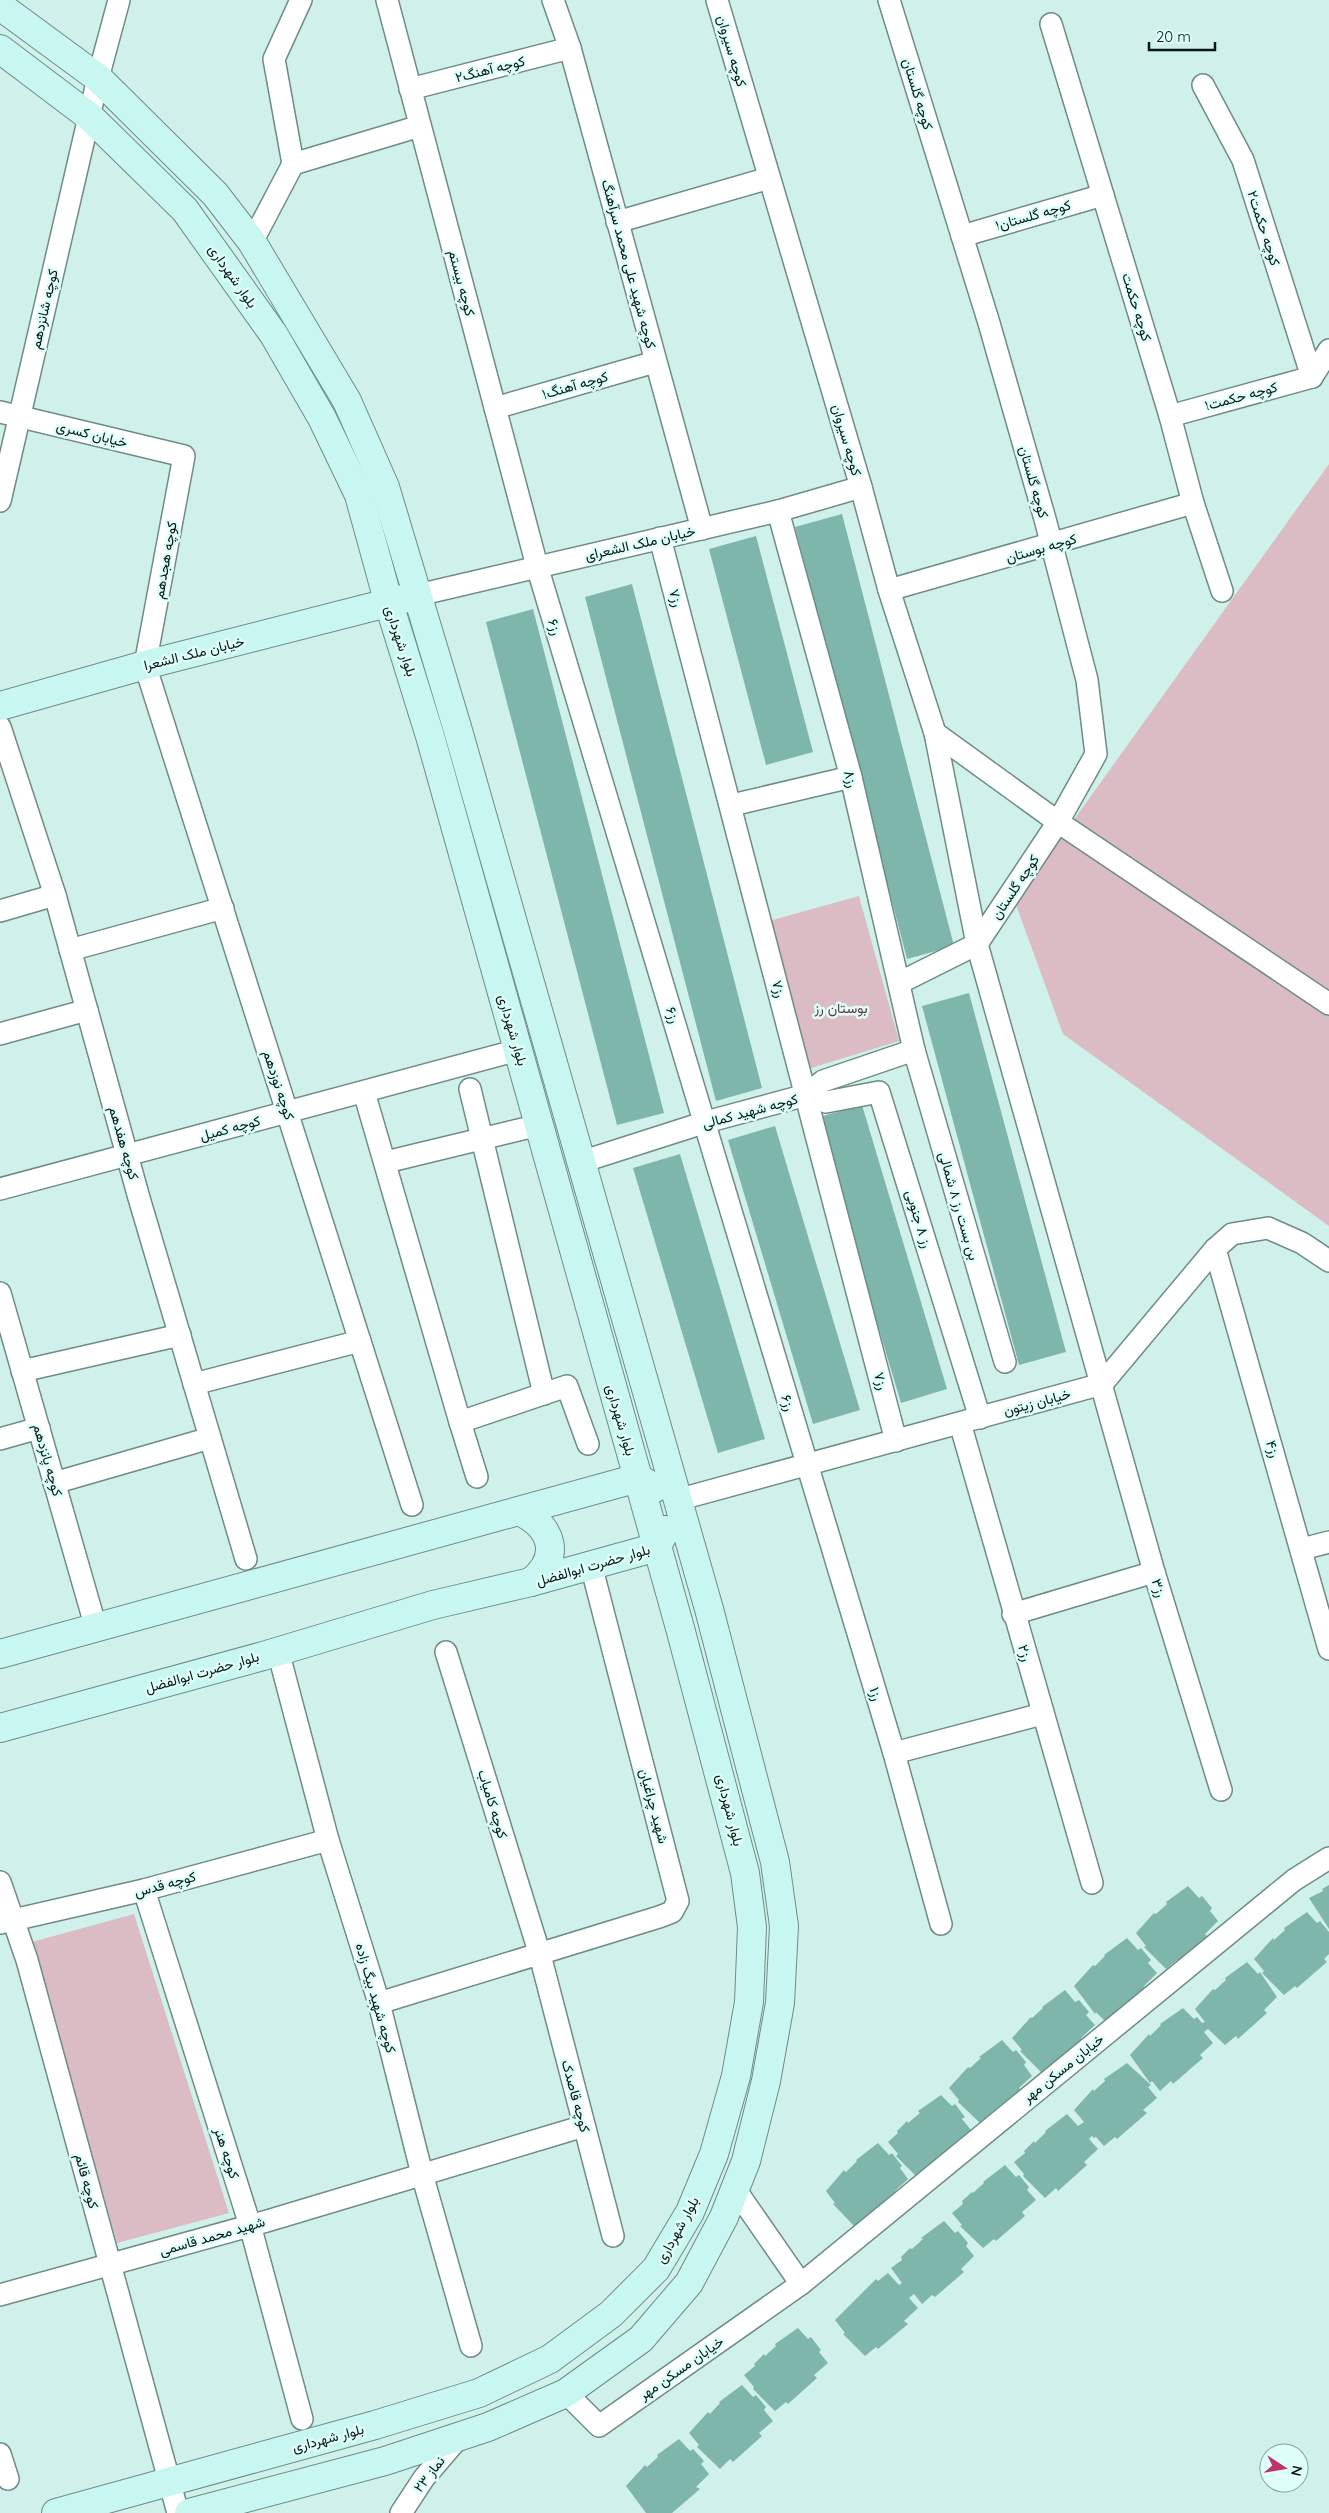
<svg xmlns="http://www.w3.org/2000/svg" width="1329" height="2513" viewBox="0 0 1329 2513" font-family="Quicksand,Vazirmatn,sans-serif">
<rect width="100%" height="100%" fill="#d0f1ea"/>
<g fill="#dbbbc4">
<polygon points="1329,464 1329,1226 1063,1034 1015,902"/>
<polygon points="859,896 899,1041 808,1069 769,921"/>
<polygon points="134,1914 229,2213 117,2243 32,1942"/>
</g>
<g fill="#7fb6ab">
<polygon points="842,514 954,946 907,959 795,527"/>
<polygon points="756,536 813,752 766,765 709,549"/>
<polygon points="632,584 762,1088 716,1101 585,597"/>
<polygon points="533,609 664,1113 617,1125 486,622"/>
<polygon points="969,993 1066,1352 1019,1365 922,1006"/>
<polygon points="862,1105 947,1389 901,1403 816,1118"/>
<polygon points="775,1126 860,1410 813,1424 728,1140"/>
<polygon points="680,1154 765,1439 718,1453 633,1168"/>
<polygon points="1329,1885 1329,1929 1309,1898 1323,1891 1322,1889"/>
<polygon points="1188,1886 1199,1898 1202,1896 1212,1908 1210,1911 1218,1921 1205,1934 1208,1937 1179,1963 1177,1960 1166,1969 1144,1947 1146,1946 1136,1933 1154,1913 1156,1914 1167,1904 1166,1902"/>
<polygon points="1307,1912 1317,1923 1320,1921 1329,1932 1329,1954 1324,1959 1327,1962 1297,1988 1295,1986 1284,1995 1262,1973 1264,1971 1254,1959 1273,1938 1274,1940 1285,1930 1284,1928"/>
<polygon points="1127,1938 1138,1950 1141,1948 1151,1960 1148,1963 1157,1973 1144,1986 1147,1989 1118,2015 1115,2012 1105,2021 1096,2012 1095,2014 1074,1986 1093,1965 1095,1966 1105,1956 1104,1955"/>
<polygon points="1247,1962 1258,1974 1260,1972 1277,1997 1264,2010 1267,2013 1238,2039 1236,2036 1225,2045 1208,2029 1204,2032 1213,2043 1200,2055 1203,2058 1173,2084 1171,2081 1160,2091 1152,2081 1150,2083 1130,2055 1149,2034 1150,2036 1161,2025 1160,2024 1183,2008 1194,2019 1197,2017 1202,2023 1205,2022 1195,2009 1213,1989 1215,1990 1226,1980 1225,1978"/>
<polygon points="1065,1990 1075,2002 1079,2000 1089,2012 1086,2015 1095,2025 1081,2038 1085,2041 1042,2073 1020,2051 1022,2050 1012,2038 1031,2017 1032,2018 1043,2008 1042,2007"/>
<polygon points="1002,2040 1013,2052 1016,2050 1026,2062 1024,2065 1032,2076 1019,2088 1022,2091 993,2117 991,2114 980,2123 958,2102 959,2100 949,2088 968,2067 970,2068 981,2058 979,2057"/>
<polygon points="1127,2063 1151,2085 1148,2087 1157,2098 1143,2110 1147,2113 1117,2139 1115,2137 1104,2146 1096,2137 1094,2138 1092,2136 1089,2139 1098,2149 1084,2162 1087,2165 1058,2191 1056,2188 1045,2198 1023,2176 1024,2174 1014,2162 1025,2153 1024,2151 1034,2141 1035,2143 1046,2132 1045,2131 1067,2114 1078,2126 1084,2122 1074,2110 1093,2089 1094,2091 1105,2081 1104,2079"/>
<polygon points="941,2095 952,2106 955,2104 965,2117 962,2119 971,2130 918,2178 896,2156 898,2154 888,2142 898,2133 897,2131 907,2121 908,2123 920,2113 918,2111"/>
<polygon points="878,2143 889,2155 892,2153 902,2166 900,2168 908,2179 895,2191 898,2194 855,2227 833,2204 835,2203 826,2191 844,2170 846,2172 857,2161 856,2160"/>
<polygon points="1005,2165 1016,2177 1019,2175 1029,2187 1027,2190 1036,2200 1022,2212 1025,2216 996,2241 994,2239 983,2248 960,2226 962,2225 952,2213 963,2204 962,2201 972,2192 973,2193 984,2183 983,2182"/>
<polygon points="944,2221 955,2233 958,2231 968,2243 966,2246 974,2256 961,2269 964,2272 935,2297 932,2295 922,2304 914,2294 909,2298 918,2308 904,2321 908,2324 878,2349 876,2347 865,2356 843,2334 845,2333 835,2320 876,2279 878,2281 888,2273 899,2285 902,2283 891,2268 902,2260 901,2257 910,2248 912,2249 923,2239 921,2238"/>
<polygon points="798,2328 808,2339 811,2337 821,2350 819,2352 828,2363 814,2375 817,2378 788,2404 786,2402 775,2411 753,2389 754,2387 744,2375 755,2366 754,2364 764,2354 765,2356 776,2346 775,2344"/>
<polygon points="742,2385 753,2397 756,2395 766,2407 764,2410 773,2421 759,2433 762,2436 733,2462 730,2459 720,2469 697,2447 699,2445 689,2433 708,2412 710,2414 720,2403 719,2402"/>
<polygon points="679,2439 690,2451 693,2449 704,2461 701,2464 709,2474 696,2487 700,2489 672,2513 646,2513 626,2486 645,2465 647,2467 658,2457 657,2455"/>
</g>
<g fill="none" stroke-linecap="round" stroke-linejoin="round">
<g stroke="#6e8c86" stroke-width="24">
<g id="street">
<polyline points="387,0 537,566 894,1753 941,1924"/>
<polyline points="553,0 570,48 702,529"/>
<polyline points="717,0 861,487 889,590 935,733 1058,822 1329,1004"/>
<polyline points="889,0 989,323 1045,519 1087,680 1096,754 1058,822 977,944 899,983"/>
<polyline points="1051,24 1170,416 1193,503 1222,591"/>
<polyline points="1203,85 1243,160 1312,377"/>
<polyline points="410,89 570,48"/>
<polyline points="293,164 420,126"/>
<polyline points="617,222 769,178"/>
<polyline points="962,236 1103,195"/>
<polyline points="252,242 293,164 274,59 301,0"/>
<polyline points="1312,377 1329,350"/>
<polyline points="495,408 655,362"/>
<polyline points="0,412 184,456 145,665 412,1505"/>
<polyline points="1170,416 1312,377"/>
<polyline points="0,501 98,78 119,0"/>
<polyline points="778,511 851,777 914,1050 1005,1362"/>
<polyline points="660,538 896,1441"/>
<polyline points="889,590 1193,503"/>
<polyline points="418,595 778,511 861,487"/>
<polyline points="0,727 55,895 139,1198 246,1559"/>
<polyline points="935,733 977,944 1154,1572 1221,1790"/>
<polyline points="732,805 851,777"/>
<polyline points="0,911 55,895"/>
<polyline points="70,950 223,908"/>
<polyline points="0,1034 87,1010"/>
<polyline points="470,1089 544,1394"/>
<polyline points="364,1092 460,1422 567,1386 588,1444"/>
<polyline points="806,1095 826,1102 879,1092 980,1418"/>
<polyline points="386,1162 539,1125"/>
<polyline points="581,1162 706,1122 806,1095 823,1081 914,1050"/>
<polyline points="0,1189 518,1050"/>
<polyline points="1215,1249 1329,1649"/>
<polyline points="0,1293 96,1628"/>
<polyline points="22,1371 180,1335"/>
<polyline points="194,1384 360,1341"/>
<polyline points="460,1422 477,1477"/>
<polyline points="960,1423 1092,1883"/>
<polyline points="0,1439 39,1428"/>
<polyline points="54,1483 210,1438"/>
<polyline points="677,1500 1102,1384 1215,1249 1232,1234 1268,1228 1302,1243 1329,1261"/>
<polyline points="1302,1549 1329,1542"/>
<polyline points="1013,1614 1154,1572"/>
<polyline points="278,1651 328,1840 379,2003 422,2174 471,2346"/>
<polyline points="446,1652 540,1955 613,2236"/>
<polyline points="894,1753 1042,1714"/>
<polyline points="0,1882 27,1960 178,2513"/>
<polyline points="144,1890 250,2225 302,2419"/>
<polyline points="0,1923 144,1890 328,1840"/>
<polyline points="379,2003 659,1917 672,1912 678,1901 591,1565"/>
<polyline points="735,2189 801,2284 1294,1880 1329,1858"/>
<polyline points="0,2295 267,2221 584,2126"/>
<polyline points="566,2393 599,2426 801,2284"/>
<polyline points="0,2454 8,2479"/>
<polyline points="401,2513 424,2478 460,2436"/>
</g>
</g>
<g stroke="#6e8c86" stroke-width="30">
<g id="secondary">
<polyline points="0,6 98,78 215,194 252,242 347,401 385,487 457,727 709,1609 775,1862 784,1926 780,2003 766,2081 746,2161 724,2217 689,2283 641,2339 566,2393 488,2427 385,2461 189,2513"/>
<polyline points="0,49 90,117 185,210 274,335 322,418 359,495 389,604 430,736 680,1628 745,1873 752,1927 749,2002 736,2076 714,2154 690,2212 656,2269 611,2314 550,2359 479,2393 375,2425 56,2513"/>
<polyline points="0,706 145,665 407,598"/>
<path d="M519,1511C553,1527 562,1557 531,1582"/>
<polyline points="0,1654 638,1478 655,1488"/>
<polyline points="0,1728 263,1656 433,1605 531,1582 657,1547 665,1530"/>
</g>
</g>
<use href="#street" stroke="#fff" stroke-width="21"/>
<use href="#secondary" stroke="#c7f7f0" stroke-width="28"/>
</g>
<g text-anchor="middle" stroke-width="5" stroke-linejoin="round" paint-order="stroke">
<g font-size="14" fill="#091513" stroke="#ddfff8">
<text transform="translate(732 51) rotate(74)" y="5">کوچه سیروان</text>
<text transform="translate(490 69) rotate(-14)" y="5">کوچه آهنگ۲</text>
<text transform="translate(918 94) rotate(73)" y="5">کوچه گلستان</text>
<text transform="translate(1033 215) rotate(-16)" y="5">کوچه گلستان۱</text>
<text transform="translate(1264 228) rotate(72)" y="5">کوچه حکمت۲</text>
<text transform="translate(629 264) rotate(75)" y="5">کوچه شهید علی محمد سرآهنگ</text>
<text transform="translate(233 276) rotate(55)" y="5">بلوار شهرداری</text>
<text transform="translate(462 283) rotate(75)" y="5">کوچه بیستم</text>
<text transform="translate(1137 307) rotate(73)" y="5">کوچه حکمت</text>
<text transform="translate(44 309) rotate(-77)" y="5">کوچه شانزدهم</text>
<text transform="translate(575 385) rotate(-16)" y="5">کوچه آهنگ۱</text>
<text transform="translate(1241 396) rotate(-15)" y="5">کوچه حکمت۱</text>
<text transform="translate(92 434) rotate(14)" y="5">خیابان کسری</text>
<text transform="translate(847 440) rotate(74)" y="5">کوچه سیروان</text>
<text transform="translate(1034 482) rotate(74)" y="5">کوچه گلستان</text>
<text transform="translate(640 543) rotate(-13)" y="5">خیابان ملک الشعرای</text>
<text transform="translate(1041 548) rotate(-16)" y="5">کوچه بوستان</text>
<text transform="translate(165 560) rotate(-80)" y="5">کوچه هجدهم</text>
<text transform="translate(676 598) rotate(75)" y="5">رز۷</text>
<text transform="translate(555 627) rotate(73)" y="5">رز۶</text>
<text transform="translate(401 641) rotate(72)" y="5">بلوار شهرداری</text>
<text transform="translate(194 653) rotate(-14)" y="5">خیابان ملک الشعرا</text>
<text transform="translate(851 779) rotate(76)" y="5">رز۸</text>
<text transform="translate(1015 887) rotate(-56)" y="5">کوچه گلستان</text>
<text transform="translate(779 989) rotate(76)" y="5">رز۷</text>
<text transform="translate(673 1015) rotate(73)" y="5">رز۶</text>
<text transform="translate(513 1030) rotate(74)" y="5">بلوار شهرداری</text>
<text transform="translate(279 1085) rotate(72)" y="5">کوچه نوزدهم</text>
<text transform="translate(750 1111) rotate(-15)" y="5">کوچه شهید کمالی</text>
<text transform="translate(230 1128) rotate(-15)" y="5">کوچه کمیل</text>
<text transform="translate(124 1143) rotate(74)" y="5">کوچه هفدهم</text>
<text transform="translate(959 1206) rotate(74)" y="5">بن بست رز ۸ شمالی</text>
<text transform="translate(919 1219) rotate(73)" y="5">رز ۸ جنوبی</text>
<text transform="translate(881 1381) rotate(75)" y="5">رز۷</text>
<text transform="translate(1037 1402) rotate(-15)" y="5">خیابان زیتون</text>
<text transform="translate(788 1403) rotate(74)" y="5">رز۶</text>
<text transform="translate(621 1420) rotate(74)" y="5">بلوار شهرداری</text>
<text transform="translate(1273 1449) rotate(74)" y="5">رز۴</text>
<text transform="translate(48 1460) rotate(74)" y="5">کوچه پانزدهم</text>
<text transform="translate(593 1565) rotate(-16)" y="5">بلوار حضرت ابوالفضل</text>
<text transform="translate(1159 1588) rotate(73)" y="5">رز۳</text>
<text transform="translate(1025 1653) rotate(74)" y="5">رز۲</text>
<text transform="translate(202 1672) rotate(-16)" y="5">بلوار حضرت ابوالفضل</text>
<text transform="translate(876 1694) rotate(73)" y="5">رز۱</text>
<text transform="translate(493 1804) rotate(73)" y="5">کوچه کامیاب</text>
<text transform="translate(654 1806) rotate(75)" y="5">شهید چراغیان</text>
<text transform="translate(730 1810) rotate(76)" y="5">بلوار شهرداری</text>
<text transform="translate(165 1884) rotate(-15)" y="5">کوچه قدس</text>
<text transform="translate(376 1998) rotate(74)" y="5">کوچه شهید بیگ زاده</text>
<text transform="translate(1063 2068) rotate(-39)" y="5">خیابان مسکن مهر</text>
<text transform="translate(576 2096) rotate(75)" y="5">کوچه قاصدک</text>
<text transform="translate(227 2153) rotate(72)" y="5">کوچه هنر</text>
<text transform="translate(87 2181) rotate(75)" y="5">کوچه قائم</text>
<text transform="translate(677 2230) rotate(-61)" y="5">بلوار شهرداری</text>
<text transform="translate(212 2236) rotate(-16)" y="5">شهید محمد قاسمی</text>
<text transform="translate(681 2368) rotate(-35)" y="5">خیابان مسکن مهر</text>
<text transform="translate(328 2438) rotate(-15)" y="5">بلوار شهرداری</text>
<text transform="translate(429 2474) rotate(-52)" y="5">نماز ۲۳</text>
</g>
<g font-size="14" fill="#6b2f45" stroke="#ddfff8">
<text x="841" y="1013">بوستان رز</text>
</g>
</g>
<g transform="translate(1284 2468) rotate(102)"><circle r="24" fill="#ddfff8" stroke="#88a19c"/>
<path d="M0-4L9 19L0 12L-9 19Z" fill="#bd336f"/>
<text y="-8" font-size="14" font-weight="bold" text-anchor="middle" fill="#091513">N</text>
</g>
<path d="M1149 42v8h66v-8" fill="none" stroke="#091513" stroke-width="2.5"/>
<text x="1156" y="42" font-size="15" fill="#091513" stroke="#ddfff8" stroke-width="4" paint-order="stroke">20 m</text>
</svg>
